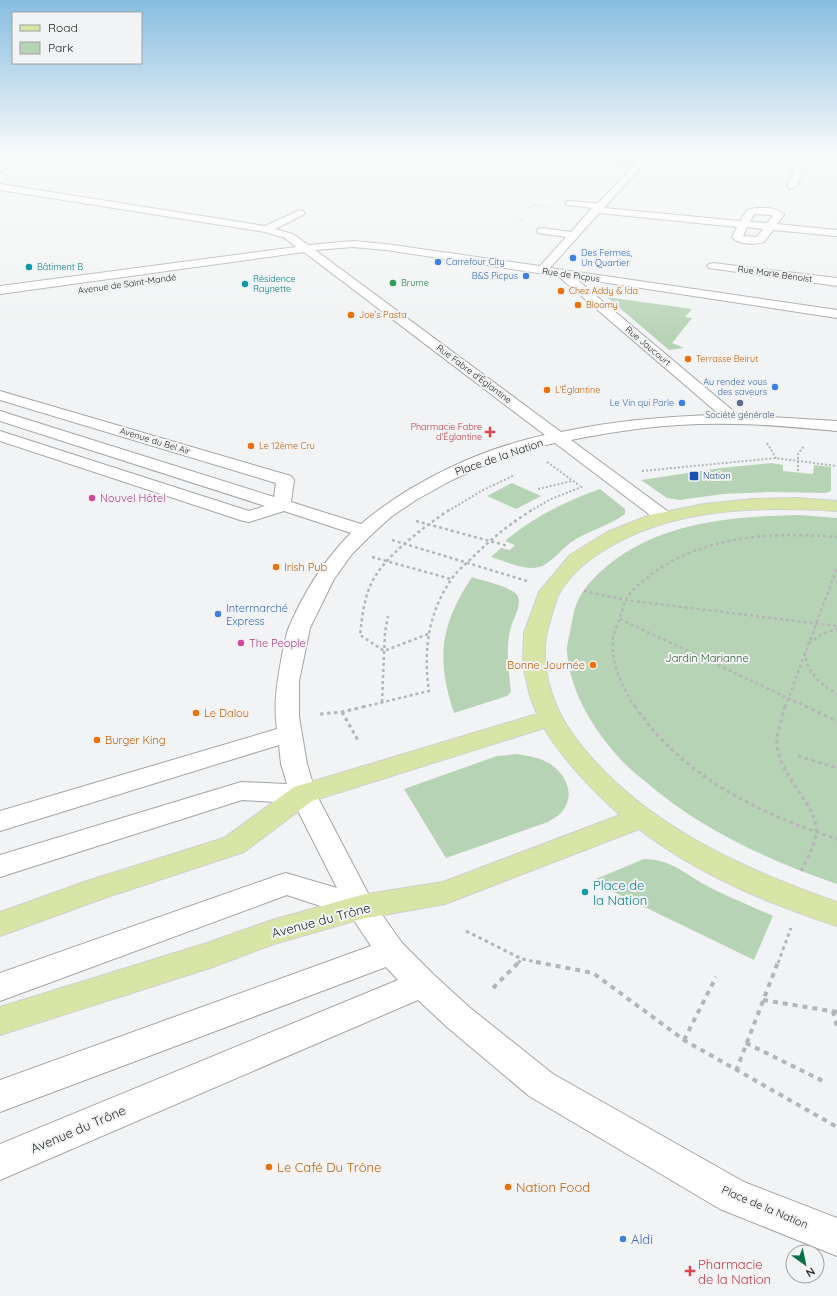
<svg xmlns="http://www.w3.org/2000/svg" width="837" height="1296" viewBox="0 0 837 1296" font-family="Quicksand,sans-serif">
<rect width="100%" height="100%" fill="#f2f3f4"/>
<g fill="#b7d3b6">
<polygon points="607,297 692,309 685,317 692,318 672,343 684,348 669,350"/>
<polygon points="772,463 783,465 783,471 813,474 814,465 831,467 831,491 826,493 770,492 723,494 680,500 667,498 641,480 721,468"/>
<polygon points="512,483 541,496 516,509 487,496"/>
<path d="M600,489L625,509V514C609,526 587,531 570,543C562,549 549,565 539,567C524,571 505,561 491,557L501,548L510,550L515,545L505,541C534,517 564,502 600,489Z"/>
<path d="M801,515L837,518V884C768,860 701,830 646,782C638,776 630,769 623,762C595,732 570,693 567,652C566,646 569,638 570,632C572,623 573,613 576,605C582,589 595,576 607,566C661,521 735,516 801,515Z"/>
<path d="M472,577C483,581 510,586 517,595C523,604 513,619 511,627C505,648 509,671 511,692L507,696L454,713C436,659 440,625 472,577Z"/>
<path d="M517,754C528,756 540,757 550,764C567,775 576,796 561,813C557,817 552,819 548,822L446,858L404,789L497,756Z"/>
<path d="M644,859C672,859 687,876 711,888C731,898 753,907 773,916L754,960L591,881Z"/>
</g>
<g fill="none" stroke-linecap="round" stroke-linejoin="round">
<polyline stroke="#c9cacb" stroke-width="10" stroke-dasharray="10 4.5" stroke-linecap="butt" points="603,159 641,162"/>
<g stroke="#a3a4a5" stroke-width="2">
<g id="minor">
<path d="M643,156H651L604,208L740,221L747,210C757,207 776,206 784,215L777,224L837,230V236L773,230L764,242C754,245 739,245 732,237L737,227L599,213L550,268L837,310V318L575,278L738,415L837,421V431C803,428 768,424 734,424C680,422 624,429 571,440L670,513L673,517L670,521L664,522L658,521L555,443L541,446L488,464L452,480L416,500L392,516L371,535L352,554L334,579L310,628L299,681V717L307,764L316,794L371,899L402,943L433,974L469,1007L553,1074L744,1182L837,1218V1256L720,1209L529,1096L447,1027L418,1000L0,1180V1144L398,980L386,967L0,1112V1080L371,946L351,916L287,895L0,1001V973L276,876L286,873L337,888L294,803L242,800L0,877V855L241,782L287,784L281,764L279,745L0,831V811L277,729C273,702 278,677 283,650C285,643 286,634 289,627C304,592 325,559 351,533L284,511L249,522L243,521L0,441V431L249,511L265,506L0,421V411L274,497L276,483L0,400V391L291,476L294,480L291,502L361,524C412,481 480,449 545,435L304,252L0,294V286L296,247L285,238L265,232L0,190V184L265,226L300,210L303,211L305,213L303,215L275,229L293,234L308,245L353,241L386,244L540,266L566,237L538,233L537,231L538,229L542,228L571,232L592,208L567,205L565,203L567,201L598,203ZM754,214L771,215L773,216L767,223L750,222ZM747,227L763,229L757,237L743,236ZM353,247L386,250L558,276L720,415C666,416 613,421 561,432L315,250Z"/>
<polygon points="799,156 807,156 797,186 792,189 789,188 787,186"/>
<polygon points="0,166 5,166 6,168 0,172"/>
<polygon points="713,263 837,278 837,286 709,268 707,266 709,264"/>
</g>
</g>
<g stroke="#cfcfcf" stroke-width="2">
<path id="major" d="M797,498L837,501V511C758,506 670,507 601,552C585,562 570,575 560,592C555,600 553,612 550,621C537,659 550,703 573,735C636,821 739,868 837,902V926C767,903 697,874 639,829L445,904L361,919L274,944L210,968L0,1035V1007L207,943L269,921L361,895L443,882L620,815C591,789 565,762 544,728L312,801L244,852L107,897L0,936V912L87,881L224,838L294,787L537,714L530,696L523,665L524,633L539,592L570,555L607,532L650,515L704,504L752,499Z"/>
</g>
<g stroke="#b4b5b6" stroke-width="1" stroke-dasharray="1.5 1.5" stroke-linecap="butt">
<polyline points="526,209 534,205 548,206"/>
<polyline points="519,219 524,221"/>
</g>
<g stroke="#b4b5b6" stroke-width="2" stroke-dasharray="2 2" stroke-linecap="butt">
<polyline points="767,443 776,458"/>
<polyline points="547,462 580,486"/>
<polyline points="642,471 776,458 837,466"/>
<polyline points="798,471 798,454 804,446"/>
<polyline points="538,489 572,481"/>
<polyline points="448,511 483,490 515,475"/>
<polyline points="530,511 551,499 584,486"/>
</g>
<g stroke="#b4b5b6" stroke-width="2.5" stroke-dasharray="3 3" stroke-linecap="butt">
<polyline points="416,521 508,546"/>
<polyline points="392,540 527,581"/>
<polyline points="372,557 451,579"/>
<polyline points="584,591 625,600 837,626"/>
<polyline points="620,619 807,707"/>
<path d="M428,634L384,651L360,635C362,618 364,599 371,584C384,556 424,527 449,510"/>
<polyline points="809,643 822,634 837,629"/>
<path d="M805,652C807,673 820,684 837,694"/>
<polyline points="382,702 385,632 388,616"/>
<path d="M363,707L429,691C423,650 428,612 453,577C459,569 467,563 474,556C492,538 511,523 532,510"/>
<path d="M635,707C622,687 608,658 614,633C616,628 618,623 620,618C622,612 623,605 627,598C633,588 644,580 653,573C706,535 774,532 837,537"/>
<polyline points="785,707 837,568"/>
</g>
<g stroke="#b4b5b6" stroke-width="3" stroke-dasharray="3.5 3.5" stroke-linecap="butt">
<path d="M635,706C681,776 760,814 837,839"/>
<path d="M785,706C783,716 778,728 777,739C775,775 820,805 816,834C814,847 807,859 801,871"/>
<polyline points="805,706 837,721"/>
<polyline points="342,712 359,742"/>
<polyline points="320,714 342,712 367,706"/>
<polyline points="798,756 837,768"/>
<polyline points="466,931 522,959 542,963"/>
<polyline points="518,963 522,959"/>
<polyline points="778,963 791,928"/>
</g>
<g stroke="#b4b5b6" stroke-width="4" stroke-dasharray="5 5" stroke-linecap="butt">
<polyline points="536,962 593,973 684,1040 837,1127"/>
<polyline points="493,988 519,962"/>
<polyline points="763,1000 837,1012"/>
<polyline points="833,1011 837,1027"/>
<polyline points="684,1040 716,977"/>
<polyline points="746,1043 825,1082"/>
<polyline points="736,1071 778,962"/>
</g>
<use href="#minor" fill="#fff" fill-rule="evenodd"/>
<use href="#major" fill="#d9e5a6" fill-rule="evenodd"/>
</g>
<linearGradient id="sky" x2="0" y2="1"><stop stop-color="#87bde0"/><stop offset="0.46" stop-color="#f9fafa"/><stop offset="1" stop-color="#f9fafa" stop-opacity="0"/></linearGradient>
<rect width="837" height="337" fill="url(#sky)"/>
<g fill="#3f7fe0" stroke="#f2f3f4" stroke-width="1.5">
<circle cx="573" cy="258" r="4"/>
<circle cx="438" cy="262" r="4"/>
<circle cx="526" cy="276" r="4"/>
<circle cx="775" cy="387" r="4"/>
<circle cx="682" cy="403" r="4"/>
<circle cx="218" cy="614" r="4"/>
<circle cx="623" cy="1239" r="4"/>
</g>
<g fill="#0f9aa8" stroke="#f2f3f4" stroke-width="1.5">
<circle cx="29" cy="267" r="4"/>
<circle cx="245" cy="284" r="4"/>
<circle cx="585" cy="892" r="4"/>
</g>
<circle fill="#2e9e5b" stroke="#f2f3f4" stroke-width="1.5" cx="393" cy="283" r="4"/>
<g fill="#e8710a" stroke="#f2f3f4" stroke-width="1.5">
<circle cx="561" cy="291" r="4"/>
<circle cx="578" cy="305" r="4"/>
<circle cx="351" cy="315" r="4"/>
<circle cx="688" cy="359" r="4"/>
<circle cx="547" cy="390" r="4"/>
<circle cx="251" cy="446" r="4"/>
<circle cx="276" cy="567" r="4"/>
<circle cx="593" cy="665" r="4"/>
<circle cx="196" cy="713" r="4"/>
<circle cx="97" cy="740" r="4"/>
<circle cx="269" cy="1167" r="4"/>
<circle cx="508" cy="1187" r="4"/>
</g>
<circle fill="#5c6f8a" stroke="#f2f3f4" stroke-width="1.5" cx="740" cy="403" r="4"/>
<g fill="#e0444e" stroke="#f2f3f4" stroke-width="1.5">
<path d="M488 426h4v4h4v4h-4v4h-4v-4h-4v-4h4z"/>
<path d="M688 1265h4v4h4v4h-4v4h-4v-4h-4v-4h4z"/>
</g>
<rect fill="#1a4fb4" stroke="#f2f3f4" stroke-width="1.5" x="689" y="471" width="10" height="10" rx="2"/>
<g fill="#d1479c" stroke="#f2f3f4" stroke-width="1.5">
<circle cx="92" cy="498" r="4"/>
<circle cx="241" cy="643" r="4"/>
</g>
<g text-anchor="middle" stroke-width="4" stroke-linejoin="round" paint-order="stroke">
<g font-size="9" fill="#366cbe" stroke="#f2f3f4" text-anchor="end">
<text x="581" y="256" text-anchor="start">Des Fermes,<tspan x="581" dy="10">Un Quartier</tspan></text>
<text x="446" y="265" text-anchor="start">Carrefour City</text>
<text x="518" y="279">B&amp;S Picpus</text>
<text x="767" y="385">Au rendez vous<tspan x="767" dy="10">des saveurs</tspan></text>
<text x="674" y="406">Le Vin qui Parle</text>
</g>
<g font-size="9" fill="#0d838f" stroke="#f2f3f4" text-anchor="start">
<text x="37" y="270">Bâtiment B</text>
<text x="253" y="282">Résidence<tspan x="253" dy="10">Raynette</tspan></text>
</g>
<g font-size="9" fill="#262727" stroke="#f2f3f4">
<text transform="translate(775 274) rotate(8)" y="3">Rue Marie Benoist</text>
<text transform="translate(571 275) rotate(8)" y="3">Rue de Picpus</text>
<text transform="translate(127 284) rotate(-8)" y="3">Avenue de Saint-Mandé</text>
<text transform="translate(648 346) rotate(40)" y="3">Rue Jaucourt</text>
<text transform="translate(474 374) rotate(37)" y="3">Rue Fabre d'Églantine</text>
<text transform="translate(155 441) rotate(17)" y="3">Avenue du Bel Air</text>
</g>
<g font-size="9" fill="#27864d" stroke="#f2f3f4" text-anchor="start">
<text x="401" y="286">Brume</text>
</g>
<g font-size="9" fill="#c56008" stroke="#f2f3f4" text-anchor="start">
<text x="569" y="294">Chez Addy &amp; Ida</text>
<text x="586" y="308">Bloomy</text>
<text x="359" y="318">Joe’s Pasta</text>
<text x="696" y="362">Terrasse Beirut</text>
<text x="555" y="393">L'Églantine</text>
<text x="259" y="449">Le 12ème Cru</text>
</g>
<g font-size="9" fill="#4e5e75" stroke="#f2f3f4">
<text x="740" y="418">Société générale</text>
</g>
<g font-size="9" fill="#be3a42" stroke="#f2f3f4" text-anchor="end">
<text x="482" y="430">Pharmacie Fabre<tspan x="482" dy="10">d'Églantine</tspan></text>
</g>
<g font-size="9" fill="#164399" stroke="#f2f3f4" text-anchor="start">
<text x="703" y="479">Nation</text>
</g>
<g font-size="11" fill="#262727" stroke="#f2f3f4">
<text transform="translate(499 457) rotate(-19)" y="4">Place de la Nation</text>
<text transform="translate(765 1207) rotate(23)" y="4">Place de la Nation</text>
</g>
<g font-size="11" fill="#b23c85" stroke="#f2f3f4" text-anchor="start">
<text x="100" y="502">Nouvel Hôtel</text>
<text x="249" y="647">The People</text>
</g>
<g font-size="11" fill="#c56008" stroke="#f2f3f4" text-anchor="start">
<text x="284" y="571">Irish Pub</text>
<text x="585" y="669" text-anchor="end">Bonne Journée</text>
<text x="204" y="717">Le Dalou</text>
<text x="105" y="744">Burger King</text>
</g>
<g font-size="11" fill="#366cbe" stroke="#f2f3f4" text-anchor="start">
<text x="226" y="612">Intermarché<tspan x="226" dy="13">Express</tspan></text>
</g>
<g font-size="11" fill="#366337" stroke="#f2f3f4">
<text x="707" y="662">Jardin Marianne</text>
</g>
<g font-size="13" fill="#0d838f" stroke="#f2f3f4" text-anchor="start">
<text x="593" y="890">Place de<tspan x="593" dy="15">la Nation</tspan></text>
</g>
<g font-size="13" fill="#262727" stroke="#f2f3f4">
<text transform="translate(321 920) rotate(-15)" y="5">Avenue du Trône</text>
<text transform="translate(78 1129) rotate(-23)" y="5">Avenue du Trône</text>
</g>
<g font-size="13" fill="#c56008" stroke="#f2f3f4" text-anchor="start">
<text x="277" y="1172">Le Café Du Trône</text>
<text x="516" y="1192">Nation Food</text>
</g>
<g font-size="13" fill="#366cbe" stroke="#f2f3f4" text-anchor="start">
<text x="631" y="1244">Aldi</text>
</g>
<g font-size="13" fill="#be3a42" stroke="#f2f3f4" text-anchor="start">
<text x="698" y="1269">Pharmacie<tspan x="698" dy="15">de la Nation</tspan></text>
</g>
</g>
<rect x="12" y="12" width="130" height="52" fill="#f2f3f4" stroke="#a0a1a2"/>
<rect x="20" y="25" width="20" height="6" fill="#d9e5a6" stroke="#a0a1a2"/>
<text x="48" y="32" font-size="12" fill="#262727">Road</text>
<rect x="20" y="42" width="20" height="12" fill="#b7d3b6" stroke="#a0a1a2"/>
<text x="48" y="52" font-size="12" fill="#262727">Park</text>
<g transform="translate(805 1264) rotate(147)"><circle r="19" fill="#f2f3f4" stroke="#a0a1a2"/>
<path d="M0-3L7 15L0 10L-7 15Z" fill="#07724a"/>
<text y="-6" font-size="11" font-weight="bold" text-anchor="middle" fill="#262727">N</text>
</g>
</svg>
